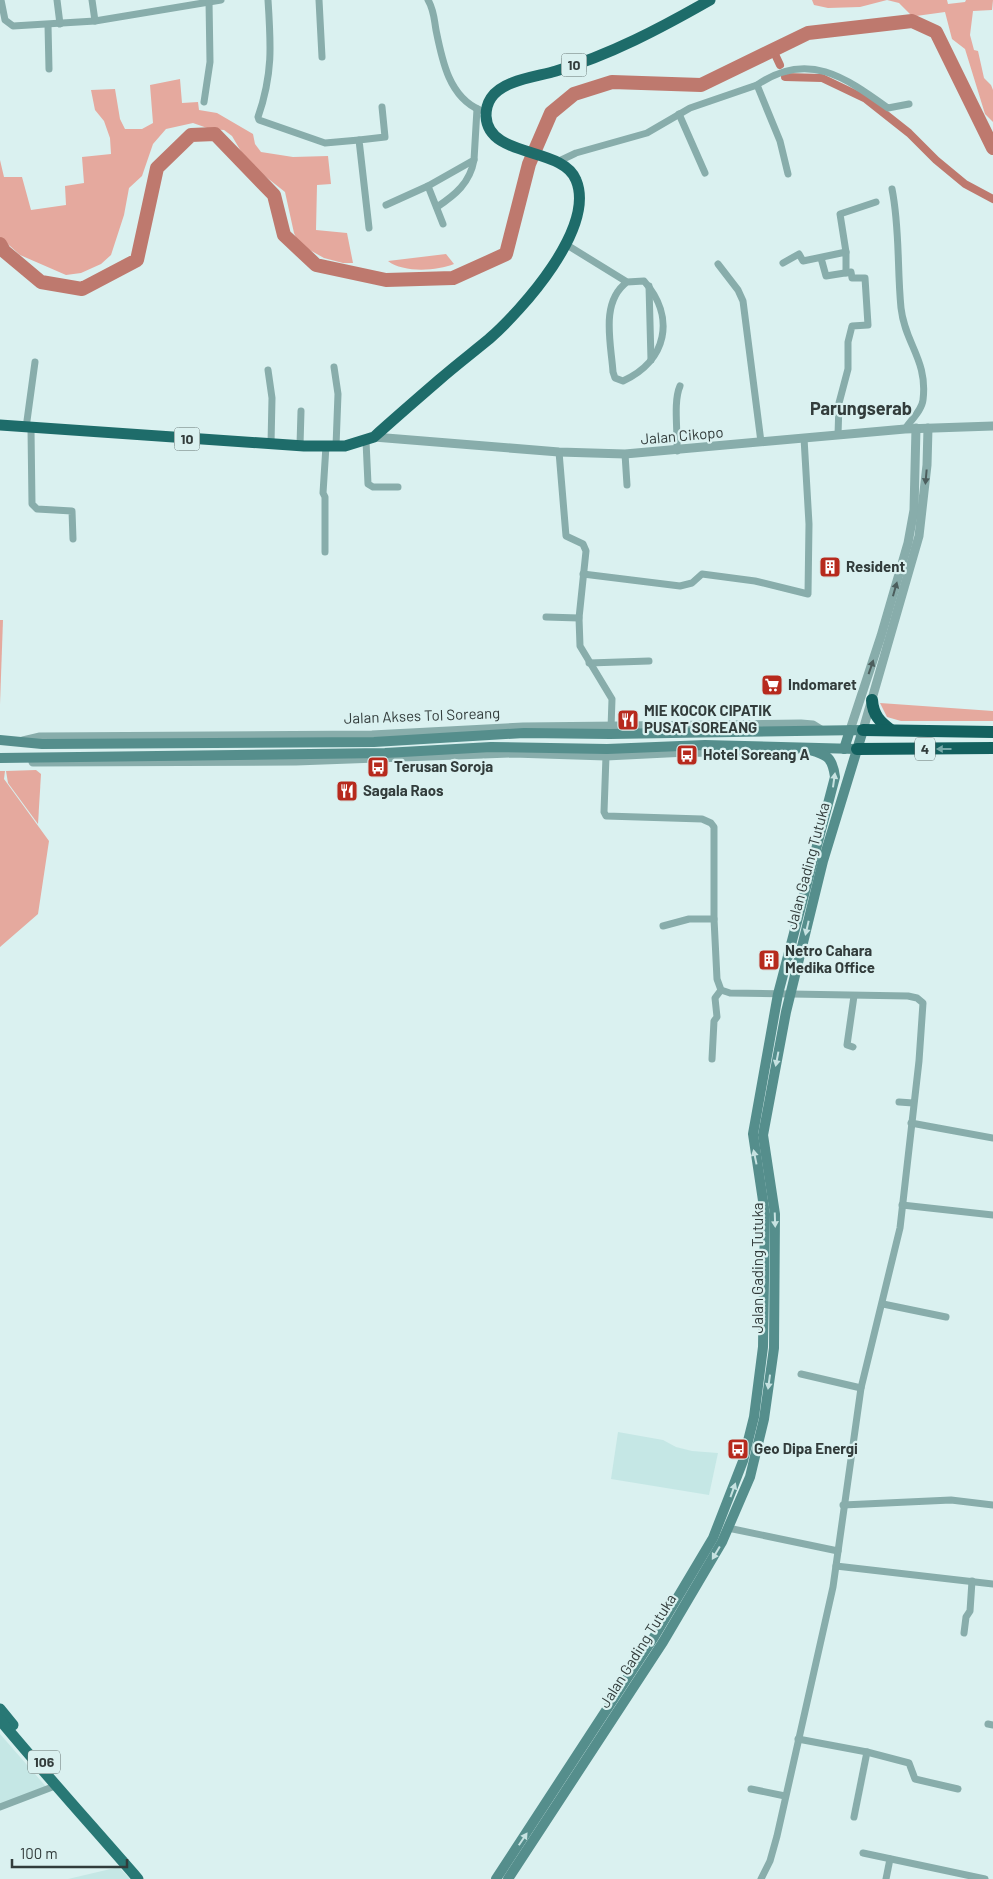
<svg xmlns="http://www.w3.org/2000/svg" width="993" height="1879" viewBox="0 0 993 1879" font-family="Barlow,sans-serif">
<rect width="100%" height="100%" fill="#daf1f0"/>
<g fill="#c5e7e5">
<polygon points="618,1432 663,1440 676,1447 692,1451 718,1453 709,1495 611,1479"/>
<polygon points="0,1734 48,1789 0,1806"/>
<polygon points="119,1867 130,1879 68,1879"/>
</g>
<g fill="#e5a99e">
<polygon points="812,0 947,0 948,4 965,2 966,0 993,0 992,10 973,11 970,35 974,50 978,51 984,78 991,85 993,90 993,122 985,114 965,49 952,39 945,12 916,16 910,14 899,3 887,0 860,7 828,8 814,5"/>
<polygon points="180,79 182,103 198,102 199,110 217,113 253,134 255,144 261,152 293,157 328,156 331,184 317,185 316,230 347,233 353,263 343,263 324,258 299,244 294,233 285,192 261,173 242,153 232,136 224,130 210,129 193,123 166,129 153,144 142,176 129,188 124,215 111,255 101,264 81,273 66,275 20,255 0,237 0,160 4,177 22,177 31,210 66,205 65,186 84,183 82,157 111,154 110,138 104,121 95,110 91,90 115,89 120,119 125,129 142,129 153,123 150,85"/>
<path d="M446,254L454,264C437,271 403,273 388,261Z"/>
<polygon points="0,620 3,620 0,704"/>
<polygon points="880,703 993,711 993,721 901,721 887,717"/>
<polygon points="36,770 41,774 38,824 8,783 6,771"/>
<polygon points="0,771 5,771 4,779 49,841 38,914 0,947"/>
</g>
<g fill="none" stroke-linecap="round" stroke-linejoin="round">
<g stroke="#be796e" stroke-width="8">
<polyline points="773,50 780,65"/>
<polyline points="785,77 822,78 866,99 909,133 936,160 965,184 993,199"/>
</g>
<polyline stroke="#be796e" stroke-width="14" points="0,244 4,251 41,282 82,289 137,260 157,168 191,135 215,134 274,195 284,235 316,265 386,280 453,278 506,254 529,164 551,113 574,94 612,82 701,85 808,33 912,21 936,32 993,148"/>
<g stroke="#88adab" stroke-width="7">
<polyline points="1,0 5,20 13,26 95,21 221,0"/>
<polyline points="57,0 60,24"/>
<polyline points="92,0 95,21"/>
<path d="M268,0C271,45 273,74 258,117L259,120L325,143L359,140"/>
<polyline points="319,0 322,57"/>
<path d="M428,0C434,10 434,19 436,30C442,60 449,97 480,110"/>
<polyline points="48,25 49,69"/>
<path d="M757,85C807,50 845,77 888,108L909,104"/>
<polyline points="204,102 210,62 209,1"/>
<polyline points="679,114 705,173"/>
<polyline points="557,162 576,153 647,133 690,108 757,85 780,141 788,174"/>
<polyline points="428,186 443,224"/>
<path d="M892,189C900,229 897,268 901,308C905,344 928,360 923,400C922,410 911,420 905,429"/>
<polyline points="386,205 428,186 474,160 477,109"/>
<path d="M437,207C455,195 470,183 474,160"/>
<polyline points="369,228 359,140 385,137 382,107"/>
<path d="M567,245L627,282L644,281C676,317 667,361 623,381L615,378L613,372C611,343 600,302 627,282"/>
<polyline points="846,252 840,214 876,202"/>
<polyline points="821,258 826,276 851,272 852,278 865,278 868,325 852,326 848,342 848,369 839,403 838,435"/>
<polyline points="783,263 799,254 803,261 846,252 846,273"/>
<polyline points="718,264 738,290 743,301 761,442"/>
<polyline points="649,286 651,360"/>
<polyline points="334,367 338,394 336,446"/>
<polyline points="268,370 272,398 271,444"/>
<polyline points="26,428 35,362"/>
<polyline points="31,429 32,504 37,509 72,511 73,539"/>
<polyline points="366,441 368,484 373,487 398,487"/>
<polyline points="300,445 301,411"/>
<path d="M677,451C678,431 673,402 680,386"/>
<polyline points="559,452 566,536 583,544 586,551 579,618 580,646 612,699 611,728"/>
<polyline points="625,454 627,485"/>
<polyline points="325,552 325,497 323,493 326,446"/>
<polyline points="583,574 680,586 692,583 702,574 755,581 808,594 809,524 804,438"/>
<polyline points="546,617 579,618"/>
<polyline points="589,663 649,661"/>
<polyline points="606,756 604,812 606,816 702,819 711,823 714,827 714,919 717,979 721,990 730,993 908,996 917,998 923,1003 919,1061 900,1228 861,1388 833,1587 777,1836 770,1861 761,1879"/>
<polyline points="663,926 689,919 714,919"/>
<polyline points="853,1047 847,1045 854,996"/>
<polyline points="712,1059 714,1021 717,1017 715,998 721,990"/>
<polyline points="899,1102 913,1103"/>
<polyline points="911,1123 993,1138"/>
<polyline points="902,1205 993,1215"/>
<polyline points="883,1304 946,1317"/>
<polyline points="801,1374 861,1388"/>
<polyline points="843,1505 951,1500 993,1505"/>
<polyline points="728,1528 838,1551"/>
<polyline points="836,1566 993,1584"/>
<polyline points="964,1633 966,1617 970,1611 972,1581"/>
<polyline points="988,1724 993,1725"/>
<polyline points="798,1739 867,1752 909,1763 915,1779 958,1789"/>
<polyline points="751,1789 785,1796"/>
<polyline points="0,1807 55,1786"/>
<polyline points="854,1817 867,1752"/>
<polyline points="863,1853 985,1879"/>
<polyline points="886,1879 890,1859"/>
</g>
<g stroke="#88adab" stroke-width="9">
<polyline points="374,437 559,452 625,454 905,429 993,426"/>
<polyline points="850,730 881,636 908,543 914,510 916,428"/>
<polyline points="863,730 919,536 927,465 928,428"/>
<polyline points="23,741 40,737 372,735 523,727 801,724 813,725 821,730"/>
<polyline points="33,762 296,761 513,753 606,756 687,752 786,753 801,748"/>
</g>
<g stroke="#558e8c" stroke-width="10">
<polyline points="0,740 42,744 374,742 524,733 610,734 863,730 823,861 786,1012 763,1135 775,1214 774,1348 764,1419 750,1477 722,1542 663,1642 508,1879"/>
<polyline points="844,749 850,730"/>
<polyline points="0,758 385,753 491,747 607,749 705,745 857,749"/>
<path d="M496,1879L654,1637L713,1538L743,1461L754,1417L763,1347L765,1214L753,1134L778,994L835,777C832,753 823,754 803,748"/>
</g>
<g stroke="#287875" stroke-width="11">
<polyline points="0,1709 13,1725"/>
<path d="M0,1720C45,1774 92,1826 138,1879"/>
</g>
<path stroke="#1e6c6a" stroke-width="11" d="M0,425L304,446H345L374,437C395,418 417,399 439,380C455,366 472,353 489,339C522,310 596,228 576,180C563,146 488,159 486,116C486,110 487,104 491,98C503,80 536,77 556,71C610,55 661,28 710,0"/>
<g stroke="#13615f" stroke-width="12">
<path d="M872,700C873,715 880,722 891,730"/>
<polyline points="863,730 993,732"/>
<polyline points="857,749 993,748"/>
</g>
</g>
<defs><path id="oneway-solid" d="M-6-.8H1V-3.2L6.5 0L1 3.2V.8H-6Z" transform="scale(1.25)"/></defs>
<g fill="#4c5e5d">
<use href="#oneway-solid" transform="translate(926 477) rotate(95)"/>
<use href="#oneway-solid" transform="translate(895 589) rotate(-74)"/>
<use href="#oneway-solid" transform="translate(871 667) rotate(-71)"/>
</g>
<use fill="#76a9a8" href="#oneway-solid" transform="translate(944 749) rotate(180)"/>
<g fill="#c6e2e1">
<use href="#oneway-solid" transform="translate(834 780) rotate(-82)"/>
<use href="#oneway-solid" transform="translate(807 928) rotate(103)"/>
<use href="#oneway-solid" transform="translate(777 1059) rotate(101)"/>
<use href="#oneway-solid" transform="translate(755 1157) rotate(-102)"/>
<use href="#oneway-solid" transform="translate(775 1220) rotate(88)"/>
<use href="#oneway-solid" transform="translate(769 1382) rotate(98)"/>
<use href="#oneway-solid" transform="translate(733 1490) rotate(-70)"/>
<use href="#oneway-solid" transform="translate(716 1553) rotate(121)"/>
<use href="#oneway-solid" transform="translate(523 1839) rotate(-56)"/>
</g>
<defs>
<g id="building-square" transform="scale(1.125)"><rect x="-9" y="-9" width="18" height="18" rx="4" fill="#b72a1d" stroke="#daf1f0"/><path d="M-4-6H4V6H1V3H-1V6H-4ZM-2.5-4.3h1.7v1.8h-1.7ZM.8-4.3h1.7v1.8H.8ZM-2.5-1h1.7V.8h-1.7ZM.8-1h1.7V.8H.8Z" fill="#fff"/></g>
<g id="supermarket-square" transform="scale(1.125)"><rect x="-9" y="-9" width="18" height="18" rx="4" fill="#b72a1d" stroke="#daf1f0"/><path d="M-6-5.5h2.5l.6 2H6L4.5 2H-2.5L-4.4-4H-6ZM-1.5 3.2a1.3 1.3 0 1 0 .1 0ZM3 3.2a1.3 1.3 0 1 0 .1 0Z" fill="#fff"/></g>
<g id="restaurant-square" transform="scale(1.125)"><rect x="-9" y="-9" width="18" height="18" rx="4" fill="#b72a1d" stroke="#daf1f0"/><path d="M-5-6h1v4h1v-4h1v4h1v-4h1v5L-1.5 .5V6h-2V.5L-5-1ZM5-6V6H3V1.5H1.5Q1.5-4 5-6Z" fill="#fff"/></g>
<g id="bus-square" transform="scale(1.125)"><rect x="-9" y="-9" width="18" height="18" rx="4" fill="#b72a1d" stroke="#daf1f0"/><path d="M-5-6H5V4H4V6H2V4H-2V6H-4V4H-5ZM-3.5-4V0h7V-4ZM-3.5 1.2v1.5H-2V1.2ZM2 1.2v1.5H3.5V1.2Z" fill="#fff"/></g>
</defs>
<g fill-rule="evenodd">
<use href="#building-square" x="830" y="567"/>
<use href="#supermarket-square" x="772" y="685"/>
<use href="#restaurant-square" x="628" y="720"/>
<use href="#bus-square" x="687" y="755"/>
<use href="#bus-square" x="378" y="767"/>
<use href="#restaurant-square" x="347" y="791"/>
<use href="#building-square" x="769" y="960"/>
<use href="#bus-square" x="738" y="1449"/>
</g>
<g text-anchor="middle" stroke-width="4.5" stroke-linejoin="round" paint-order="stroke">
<g fill="#daf1f0" stroke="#647271" stroke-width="1">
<rect x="561.5" y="53.5" width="25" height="23" rx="4"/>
<rect x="174.5" y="427.5" width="25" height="23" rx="4"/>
<rect x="915" y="737.5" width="20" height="23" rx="4"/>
<rect x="28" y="1750.5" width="32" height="23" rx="4"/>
</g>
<g font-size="14" font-weight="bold" fill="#323c3b">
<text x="574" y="70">10</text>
<text x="187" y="444">10</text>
<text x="925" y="754">4</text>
<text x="44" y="1767">106</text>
</g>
<g font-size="15" fill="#323c3b" stroke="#daf1f0">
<text transform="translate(682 436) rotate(-5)" y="5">Jalan Cikopo</text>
<text transform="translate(422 716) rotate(-2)" y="5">Jalan Akses Tol Soreang</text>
<text transform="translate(808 866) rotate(-75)" y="5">Jalan Gading Tutuka</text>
<text transform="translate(758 1268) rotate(-90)" y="5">Jalan Gading Tutuka</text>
<text transform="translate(638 1651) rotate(-58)" y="5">Jalan Gading Tutuka</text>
</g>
<g font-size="15" font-weight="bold" fill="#323c3b" stroke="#daf1f0" text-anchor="start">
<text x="846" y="572">Resident</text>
<text x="788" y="690">Indomaret</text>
<text x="644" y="716">MIE KOCOK CIPATIK<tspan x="644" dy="17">PUSAT SOREANG</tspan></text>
<text x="703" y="760">Hotel Soreang A</text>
<text x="394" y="772">Terusan Soroja</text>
<text x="363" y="796">Sagala Raos</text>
<text x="785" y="956">Netro Cahara<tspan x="785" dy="17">Medika Office</tspan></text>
<text x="754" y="1454">Geo Dipa Energi</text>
</g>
<g font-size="18" font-weight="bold" fill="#323c3b" stroke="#daf1f0">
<text x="861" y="415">Parungserab</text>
</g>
</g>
<path d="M12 1859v8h115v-8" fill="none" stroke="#323c3b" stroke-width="2.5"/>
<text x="20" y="1859" font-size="15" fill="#323c3b" stroke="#daf1f0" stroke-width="4" paint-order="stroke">100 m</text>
</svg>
